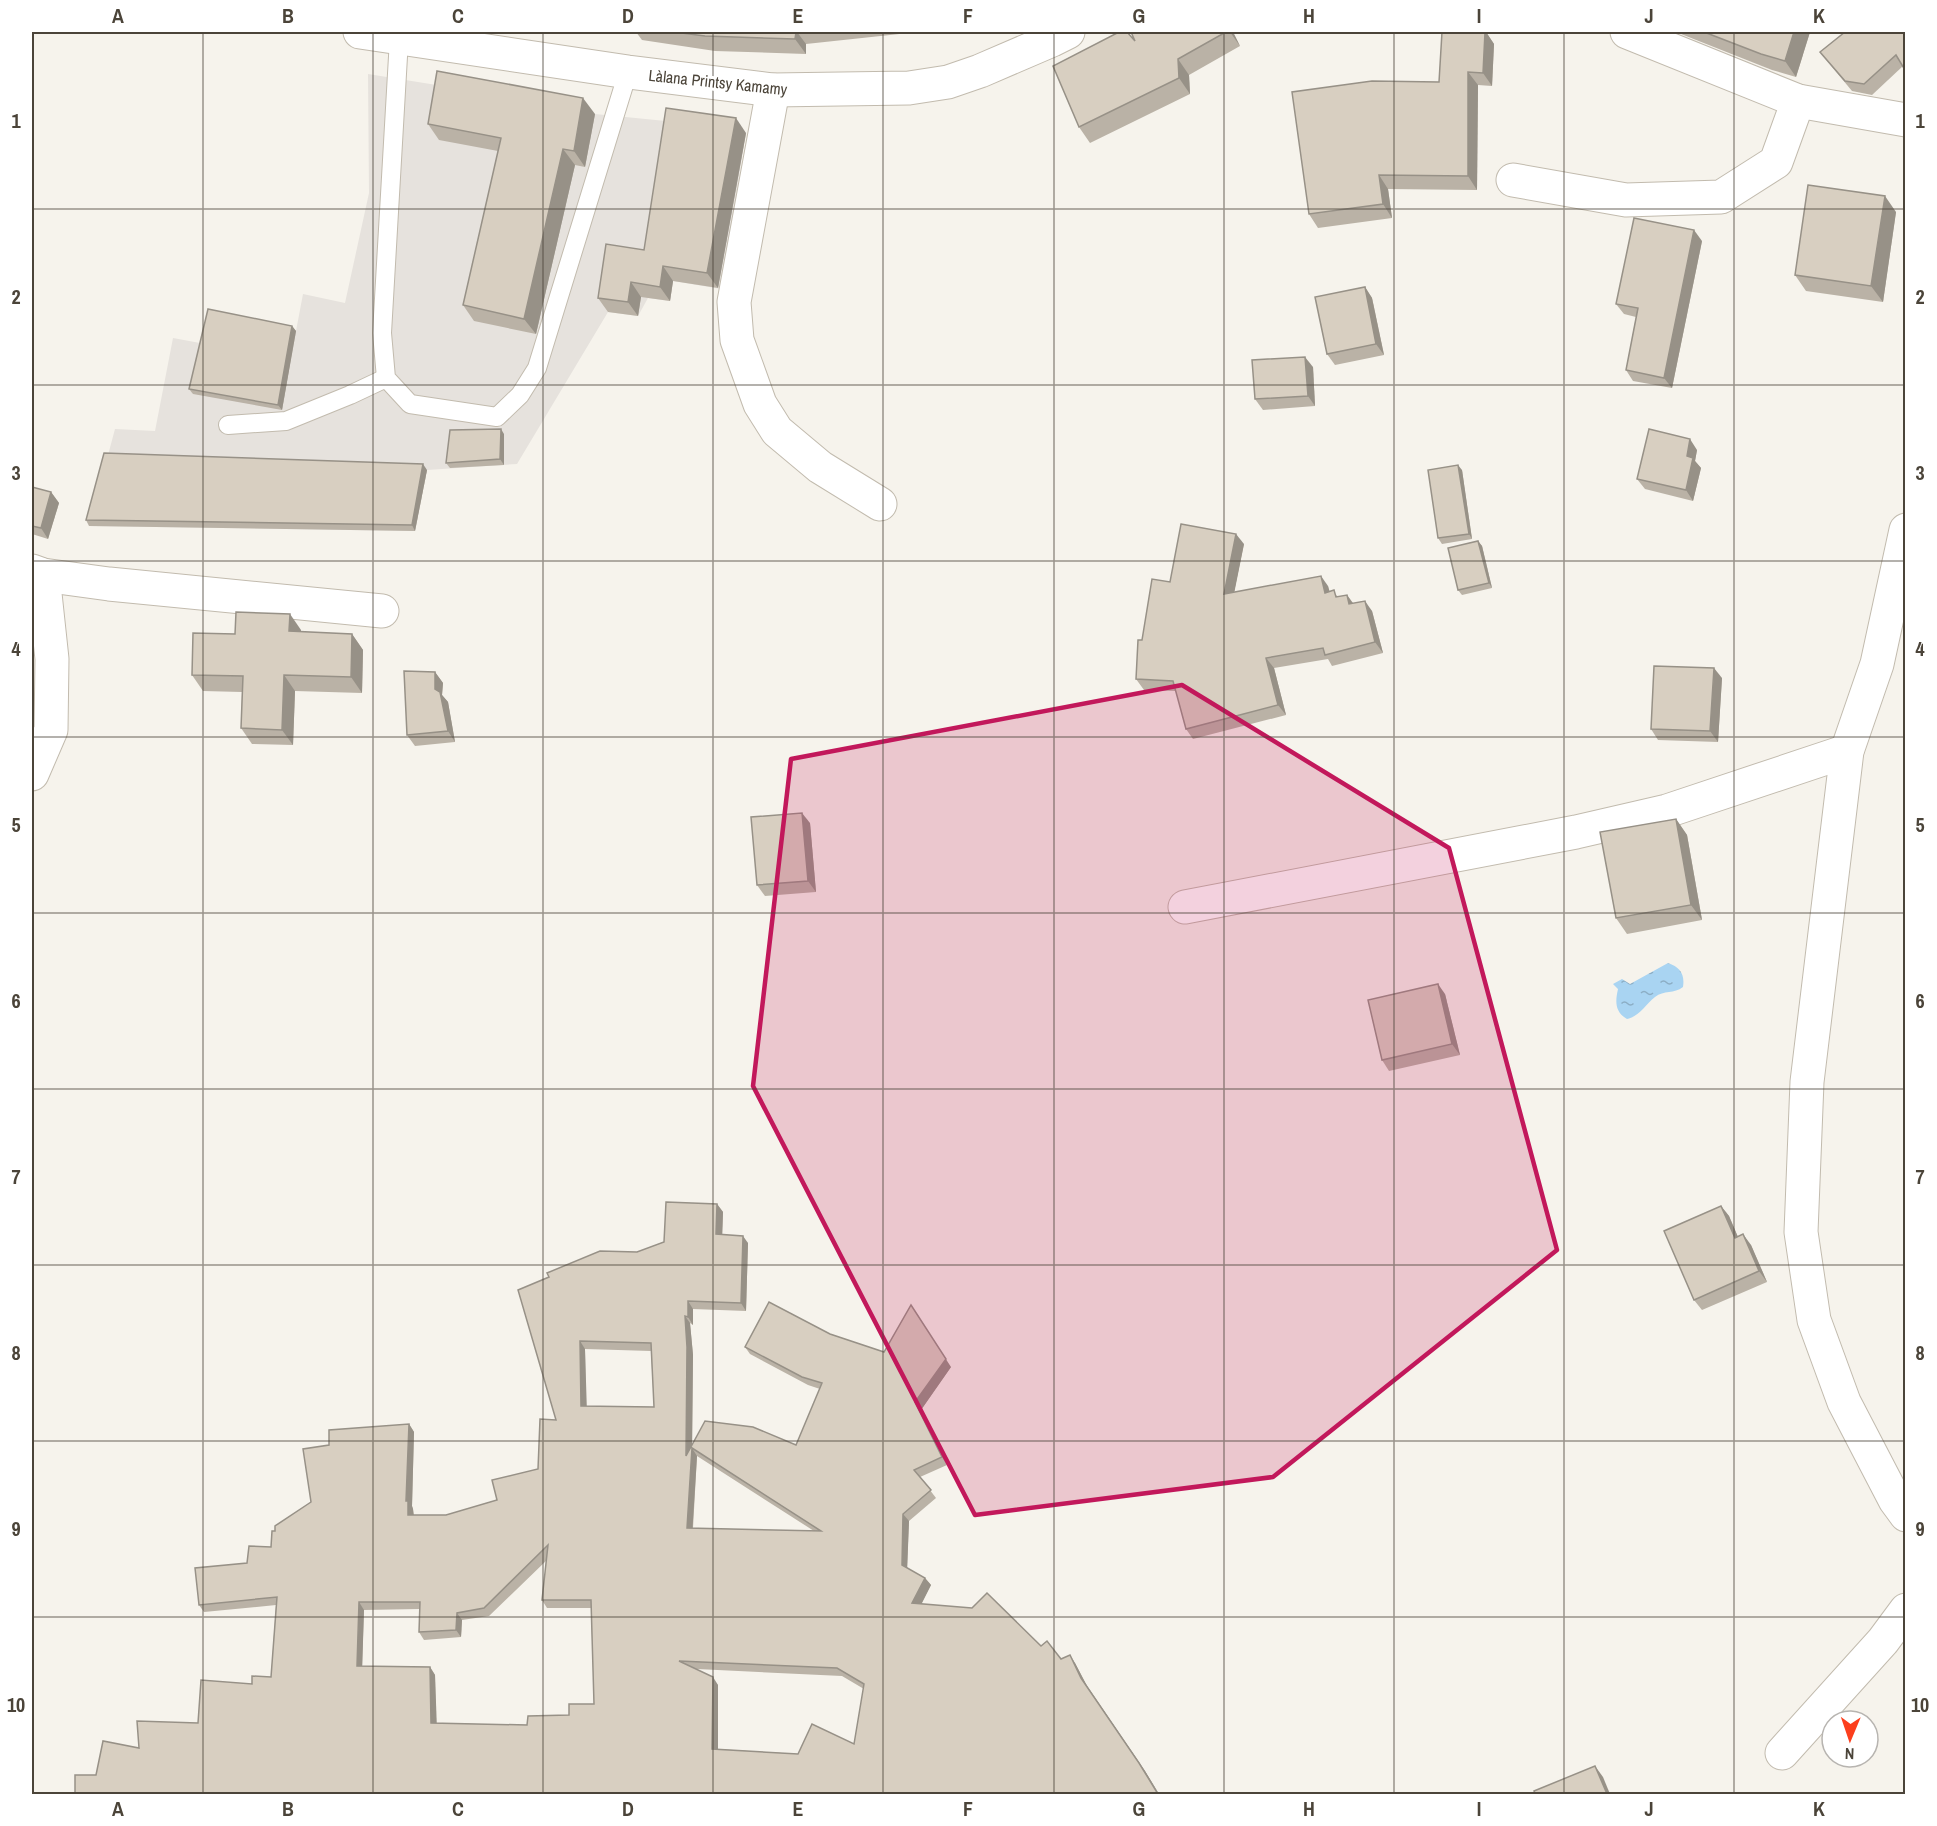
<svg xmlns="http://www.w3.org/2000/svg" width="1937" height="1826" viewBox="0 0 1937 1826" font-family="'Archivo Narrow',sans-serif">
<defs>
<pattern id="water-ripples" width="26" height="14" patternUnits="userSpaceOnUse" patternTransform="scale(1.5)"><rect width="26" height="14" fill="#a9d4f2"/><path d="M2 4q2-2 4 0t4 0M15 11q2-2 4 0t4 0" fill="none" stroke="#8caec5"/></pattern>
</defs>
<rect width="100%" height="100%" fill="#f6f3ec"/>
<polygon fill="#e6e2dd" points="368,74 449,87 595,114 676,122 746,133 721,289 673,281 670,301 648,298 638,316 608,312 517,464 427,470 415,531 89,526 115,429 155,431 173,338 200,343 296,331 303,294 345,303 369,193"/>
<path fill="url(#water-ripples)" d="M1668,963C1680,967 1685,974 1683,987C1674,994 1664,990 1655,997C1645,1005 1640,1016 1627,1019C1615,1012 1615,1002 1618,989L1613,984L1622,979L1630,984Z"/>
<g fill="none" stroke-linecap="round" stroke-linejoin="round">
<g stroke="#c2bbae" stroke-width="20">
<g id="service">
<polyline points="399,39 382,333 386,378 410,404 497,417 520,395 537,368 628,72"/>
<polyline points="228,425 286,421 350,395 386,378"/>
</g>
</g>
<g stroke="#c2bbae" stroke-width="35">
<g id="minor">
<polyline points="773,90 734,302 737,340 760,404 777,431 820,467 880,504"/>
<polyline points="1513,180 1626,200 1721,197 1776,162 1798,101"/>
<polyline points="1906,530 1877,664 1847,751 1807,1082 1801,1232 1814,1320 1844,1402 1895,1500 1906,1515"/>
<polyline points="32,571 43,575 109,584 382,611"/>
<polyline points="32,774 51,730 52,659 43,575"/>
<polyline points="1185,907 1576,832 1667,811 1847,751"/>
<polyline points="1782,1753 1883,1641 1906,1610"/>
</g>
</g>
<g stroke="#c2bbae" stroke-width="35">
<g id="tertiary">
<polyline points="360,32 628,72 773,90 909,88 948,82 980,71 1052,40 1068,32"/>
<polyline points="1627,32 1798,101 1906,120"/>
</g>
</g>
<use href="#service" stroke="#fff" stroke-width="18"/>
<use href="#minor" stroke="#fff" stroke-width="33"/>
<use href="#tertiary" stroke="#fff" stroke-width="33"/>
</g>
<g fill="#bab2a6" fill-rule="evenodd">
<polygon points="636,32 918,32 806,44 806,54 715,51 642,40"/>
<polygon points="1131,32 1233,32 1240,46 1189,75 1190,94 1090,143 1079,127 1135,41"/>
<polygon points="1442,32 1486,32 1494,44 1492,86 1478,85 1477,190 1388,189 1392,218 1318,228 1309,214 1439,82"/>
<polygon points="1676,32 1810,32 1796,77 1772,70"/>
<polygon points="1905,32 1903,66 1872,95 1852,91 1828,62 1820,52"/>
<polygon points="595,114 585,167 575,165 536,334 474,321 463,305 498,151 439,140 428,124"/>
<polygon points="746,133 718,288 673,281 670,301 641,297 638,316 608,312 598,298 644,250"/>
<polygon points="1896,212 1883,302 1806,291 1795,275"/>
<polygon points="1702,241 1672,388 1633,381 1626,370 1636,317 1624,314 1616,304"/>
<polygon points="1365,287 1372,298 1384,355 1335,365 1327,354"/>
<polygon points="292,326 296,331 282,410 193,394 189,389"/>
<polygon points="1313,367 1315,406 1263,410 1255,399"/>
<polygon points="504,434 504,465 450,468 446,463"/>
<polygon points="1697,450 1695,461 1701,468 1693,501 1645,489 1637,479"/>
<polygon points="427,470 415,531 89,526 86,520"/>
<polygon points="1462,470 1472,539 1442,544 1438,538"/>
<polygon points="32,487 51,492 59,503 48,539 32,534"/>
<polygon points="1478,541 1482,546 1492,588 1462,595 1458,590"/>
<polygon points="1244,544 1234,592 1328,586 1329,591 1339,597 1347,595 1353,603 1372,611 1383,653 1332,666 1328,659 1274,668 1286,715 1193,739 1186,729 1176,691 1144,690 1136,679 1170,582"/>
<polygon points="301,630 301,632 352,634 363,650 362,693 295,691 293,745 252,744 241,728 242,692 203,691 192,675 235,634"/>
<polygon points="435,672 443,683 442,695 448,702 455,742 415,746 407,735"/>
<polygon points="1722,678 1718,742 1658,740 1651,729"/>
<polygon points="1676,819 1687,835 1702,920 1627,934 1616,918"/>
<polygon points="810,823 816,892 765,896 757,885"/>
<polygon points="1445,994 1460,1055 1389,1071 1382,1060"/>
<path d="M717,1204L723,1212L722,1235L748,1243L746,1311L693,1309V1325L690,1323L693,1355L692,1446L796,1445L820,1389L808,1385L750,1354L745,1347L830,1334L884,1352L951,1367L921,1410L947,1465L920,1477L936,1498L909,1521L907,1568L925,1578L931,1585L921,1604L1041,1646L1061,1659L1075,1663L1087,1686L1145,1771L1159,1794H75L96,1775L139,1748L198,1723L252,1684L271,1677L276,1605L204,1612L199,1605L247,1563L271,1547L275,1531L311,1502L329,1445L409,1424L414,1432L412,1506L413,1509L414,1515H446L497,1500L538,1469L556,1420L518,1290L637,1252L664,1242ZM585,1349L651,1351L654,1407L586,1406ZM697,1456L814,1531L693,1528ZM547,1560L542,1600L547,1608H591L594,1704L569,1715L527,1725L436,1723L435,1675L430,1667L362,1666L364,1610L419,1609V1632L424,1640L461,1637L462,1620L489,1616ZM697,1669L842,1676L864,1689L854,1744L798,1754L718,1749V1685Z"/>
<polygon points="1721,1206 1729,1216 1738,1237 1751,1245 1767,1282 1702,1310 1694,1300"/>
</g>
<g fill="#979187">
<polygon points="796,32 797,32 806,44 806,54 795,39"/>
<polygon points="1230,32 1233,32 1240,46"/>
<polygon points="1485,32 1486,32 1494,44 1492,86 1483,73"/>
<polygon points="1794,32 1810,32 1796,77 1785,61"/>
<polygon points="1178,59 1189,75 1190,94 1179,78"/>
<polygon points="1468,72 1478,85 1477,190 1468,176"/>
<polygon points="583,98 595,114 585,167 574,151"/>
<polygon points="736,118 746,133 718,288 707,273"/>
<polygon points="563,149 575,165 536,334 524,319"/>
<polygon points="1379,175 1388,189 1392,218 1383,204"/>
<polygon points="1885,196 1896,212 1883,302 1871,286"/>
<polygon points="1694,230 1702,241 1672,388 1664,378"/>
<polygon points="663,266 673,281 670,301 660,287"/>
<polygon points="631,282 641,297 638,316 628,302"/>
<polygon points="1365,287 1372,298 1384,355 1376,344"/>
<polygon points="292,326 296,331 282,410 278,405"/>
<polygon points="1305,357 1313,367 1315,406 1308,396"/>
<polygon points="501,429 504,434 504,465 500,459"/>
<polygon points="1690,439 1697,450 1695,461 1701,468 1693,501 1686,490 1687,456"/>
<polygon points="423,464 427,470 415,531 412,525"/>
<polygon points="1458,465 1462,470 1472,539 1469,534"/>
<polygon points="51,492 59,503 48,539 41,528"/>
<polygon points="1236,534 1244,544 1232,604 1224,594"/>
<polygon points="1478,541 1482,546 1492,588 1489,583"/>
<polygon points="1321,576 1328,586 1333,603 1325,593"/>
<polygon points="1347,595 1354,605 1349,604"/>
<polygon points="1365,601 1372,611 1383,653 1375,642"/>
<polygon points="290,614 301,630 300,647 289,631"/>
<polygon points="352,634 363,650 362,693 351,677"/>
<polygon points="1266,658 1274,668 1286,715 1278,705"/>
<polygon points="1714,668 1722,678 1718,742 1710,731"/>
<polygon points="435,672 443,683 442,695 448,702 455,742 448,731 435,689"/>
<polygon points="284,675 295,691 293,745 282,730"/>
<polygon points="802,813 810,823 816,892 808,881"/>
<polygon points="1676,819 1687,835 1702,920 1691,905"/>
<polygon points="1438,984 1445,994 1460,1055 1452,1044"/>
<polygon points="717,1204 723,1212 722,1242 716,1234"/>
<polygon points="1721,1206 1729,1216 1743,1249 1735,1238"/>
<polygon points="1743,1234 1751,1245 1767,1282 1759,1271"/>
<polygon points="743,1236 748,1243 746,1311 741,1303"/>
<polygon points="688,1301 693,1309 693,1325 688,1317"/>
<polygon points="911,1305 951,1367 921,1410 947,1465 942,1457 915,1402"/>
<polygon points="685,1316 690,1323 693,1355 692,1453 692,1448 697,1456 692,1536 687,1528"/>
<polygon points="580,1341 585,1349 587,1414 581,1406"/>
<polygon points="409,1424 414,1432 412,1506 413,1509 414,1522 408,1515 406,1501"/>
<polygon points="903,1514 909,1521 907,1573 902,1565"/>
<polygon points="925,1578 931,1585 918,1611 912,1603"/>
<polygon points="359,1602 364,1610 362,1673 357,1666"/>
<polygon points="457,1613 462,1620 461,1637 456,1630"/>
<polygon points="1070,1655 1075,1663 1087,1686 1145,1771 1159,1794 1081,1678"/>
<polygon points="430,1667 435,1675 437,1730 431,1723"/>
<polygon points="713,1677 718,1685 718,1756 712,1749"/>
<polygon points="1595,1766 1603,1777 1610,1794 1607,1794"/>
</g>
<g fill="#d8cfc1" stroke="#979187" stroke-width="1.5" fill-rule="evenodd">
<polygon points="674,32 796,32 795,39 705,36"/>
<polygon points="1119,32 1127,32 1135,41 1131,32 1226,32 1178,59 1179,78 1079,127 1053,66"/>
<polygon points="1442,32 1485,32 1483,73 1468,72 1468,176 1379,175 1383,204 1309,214 1292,92 1372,81 1439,82"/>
<polygon points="1704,32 1794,32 1785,61 1761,54"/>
<polygon points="1845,32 1905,32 1905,70 1896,55 1864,84 1845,81 1820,52"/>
<polygon points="437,71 583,98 574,151 563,149 524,319 463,305 501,138 428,124"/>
<polygon points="666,108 736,118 707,273 663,266 660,287 631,282 628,302 598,298 606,244 644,250"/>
<polygon points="1808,185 1885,196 1871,286 1795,275"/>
<polygon points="1634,218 1694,230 1664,378 1626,370 1638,308 1616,304"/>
<polygon points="1365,287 1376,344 1327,354 1315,297"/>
<polygon points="208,309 292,326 278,405 189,389"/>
<polygon points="1305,357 1308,396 1255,399 1252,360"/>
<polygon points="501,429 500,459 446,463 450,430"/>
<polygon points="1649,429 1690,439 1687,456 1693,458 1686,490 1637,479"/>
<polygon points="104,453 423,464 412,525 86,520"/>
<polygon points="1458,465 1469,534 1438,538 1428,470"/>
<polygon points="32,487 51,492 41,528 32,526"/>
<polygon points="1181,524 1236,534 1224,594 1321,576 1325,593 1334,590 1336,597 1347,595 1349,604 1365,601 1375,642 1325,655 1323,648 1266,658 1278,705 1186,729 1173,681 1136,679 1138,640 1142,640 1152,579 1170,582"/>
<polygon points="1478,541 1489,583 1458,590 1448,548"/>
<polygon points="1905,579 1905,611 1904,611"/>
<polygon points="236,612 290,614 289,631 352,634 351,677 284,675 282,730 241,728 243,676 192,675 193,633 235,634"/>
<polygon points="1654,666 1714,668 1710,731 1651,729"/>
<polygon points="404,671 435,672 435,689 440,692 448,731 407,735"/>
<polygon points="802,813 808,881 757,885 751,817"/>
<polygon points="1676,819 1691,905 1616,918 1600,832"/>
<polygon points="1438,984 1452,1044 1382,1060 1368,1000"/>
<path d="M666,1202L717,1204L716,1234L743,1236L741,1303L688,1301V1317L685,1316L687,1347L686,1456L705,1421L753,1427L796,1445L822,1383L802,1377L745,1347L769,1302L830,1334L884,1352L911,1305L946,1359L915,1402L942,1457L914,1470L931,1490L903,1514L902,1565L925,1578L912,1603L972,1608L987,1593L1041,1646L1047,1641L1061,1659L1070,1655L1081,1678L1139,1763L1158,1794H75V1775H96L103,1741L139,1748L137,1721L198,1723L201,1680L252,1684V1676L271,1677L277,1597L199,1605L195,1568L247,1563L249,1546L271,1547L272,1531H275V1526L311,1502L303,1449L329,1445V1430L409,1424L406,1501H408V1515H446L497,1500L492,1480L538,1469L540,1419L556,1420L518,1290L549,1277L547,1273L600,1251L637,1252L664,1242ZM580,1341L651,1343L654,1407L581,1406ZM692,1448L821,1531L687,1528ZM548,1545L542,1600H591L594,1704H569V1715L528,1716L527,1725L431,1723L430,1667L357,1666L359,1602H420L419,1632L456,1630L457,1613L484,1608ZM679,1661L837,1668L864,1684L854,1744L812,1724L798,1754L712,1749L713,1677Z"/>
<polygon points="1721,1206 1735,1238 1743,1234 1759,1271 1694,1300 1664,1231"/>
<polygon points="1595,1766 1607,1794 1535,1794 1534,1791"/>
</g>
<path fill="#c2185b" fill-opacity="0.2" stroke="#c2185b" stroke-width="4.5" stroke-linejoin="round" d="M1182,685L1449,848L1557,1250L1273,1477L975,1515L753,1086L791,759Z"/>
<path fill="none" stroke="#4b4439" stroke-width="1.5" stroke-opacity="0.55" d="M203,32V1794M373,32V1794M543,32V1794M713,32V1794M883,32V1794M1054,32V1794M1224,32V1794M1394,32V1794M1564,32V1794M1734,32V1794M32,209H1906M32,385H1906M32,561H1906M32,737H1906M32,913H1906M32,1089H1906M32,1265H1906M32,1441H1906M32,1617H1906"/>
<g text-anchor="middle" stroke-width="6" stroke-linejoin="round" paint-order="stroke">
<g font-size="16" fill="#4b4439" stroke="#fff">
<text transform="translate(718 82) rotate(6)" y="6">Làlana Printsy Kamamy</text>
</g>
</g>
<rect width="1937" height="1826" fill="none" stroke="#ffffff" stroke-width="66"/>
<g transform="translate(1850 1739) rotate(182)"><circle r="28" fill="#ffffff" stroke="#b7b4b0" stroke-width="1.5"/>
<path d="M0-4.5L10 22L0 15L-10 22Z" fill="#fc3f1d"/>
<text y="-9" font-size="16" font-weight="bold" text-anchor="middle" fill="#4b4439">N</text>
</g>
<rect x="33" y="33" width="1871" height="1760" fill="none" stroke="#4b4439" stroke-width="2"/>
<g font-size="20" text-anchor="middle" font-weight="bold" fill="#4b4439">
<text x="118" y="23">A</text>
<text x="288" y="23">B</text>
<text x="458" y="23">C</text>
<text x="628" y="23">D</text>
<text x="798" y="23">E</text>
<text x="968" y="23">F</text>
<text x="1139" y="23">G</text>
<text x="1309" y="23">H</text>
<text x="1479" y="23">I</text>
<text x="1649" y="23">J</text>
<text x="1819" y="23">K</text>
<text x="16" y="128">1</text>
<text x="1920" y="128">1</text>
<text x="16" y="304">2</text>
<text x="1920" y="304">2</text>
<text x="16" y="480">3</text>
<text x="1920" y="480">3</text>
<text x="16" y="656">4</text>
<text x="1920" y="656">4</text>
<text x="16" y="832">5</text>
<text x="1920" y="832">5</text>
<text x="16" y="1008">6</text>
<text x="1920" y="1008">6</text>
<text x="16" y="1184">7</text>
<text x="1920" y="1184">7</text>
<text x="16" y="1360">8</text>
<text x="1920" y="1360">8</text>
<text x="16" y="1536">9</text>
<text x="1920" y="1536">9</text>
<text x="16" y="1712">10</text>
<text x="1920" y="1712">10</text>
<text x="118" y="1816">A</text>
<text x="288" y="1816">B</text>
<text x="458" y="1816">C</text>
<text x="628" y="1816">D</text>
<text x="798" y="1816">E</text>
<text x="968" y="1816">F</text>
<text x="1139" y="1816">G</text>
<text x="1309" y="1816">H</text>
<text x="1479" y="1816">I</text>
<text x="1649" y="1816">J</text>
<text x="1819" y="1816">K</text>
</g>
</svg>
